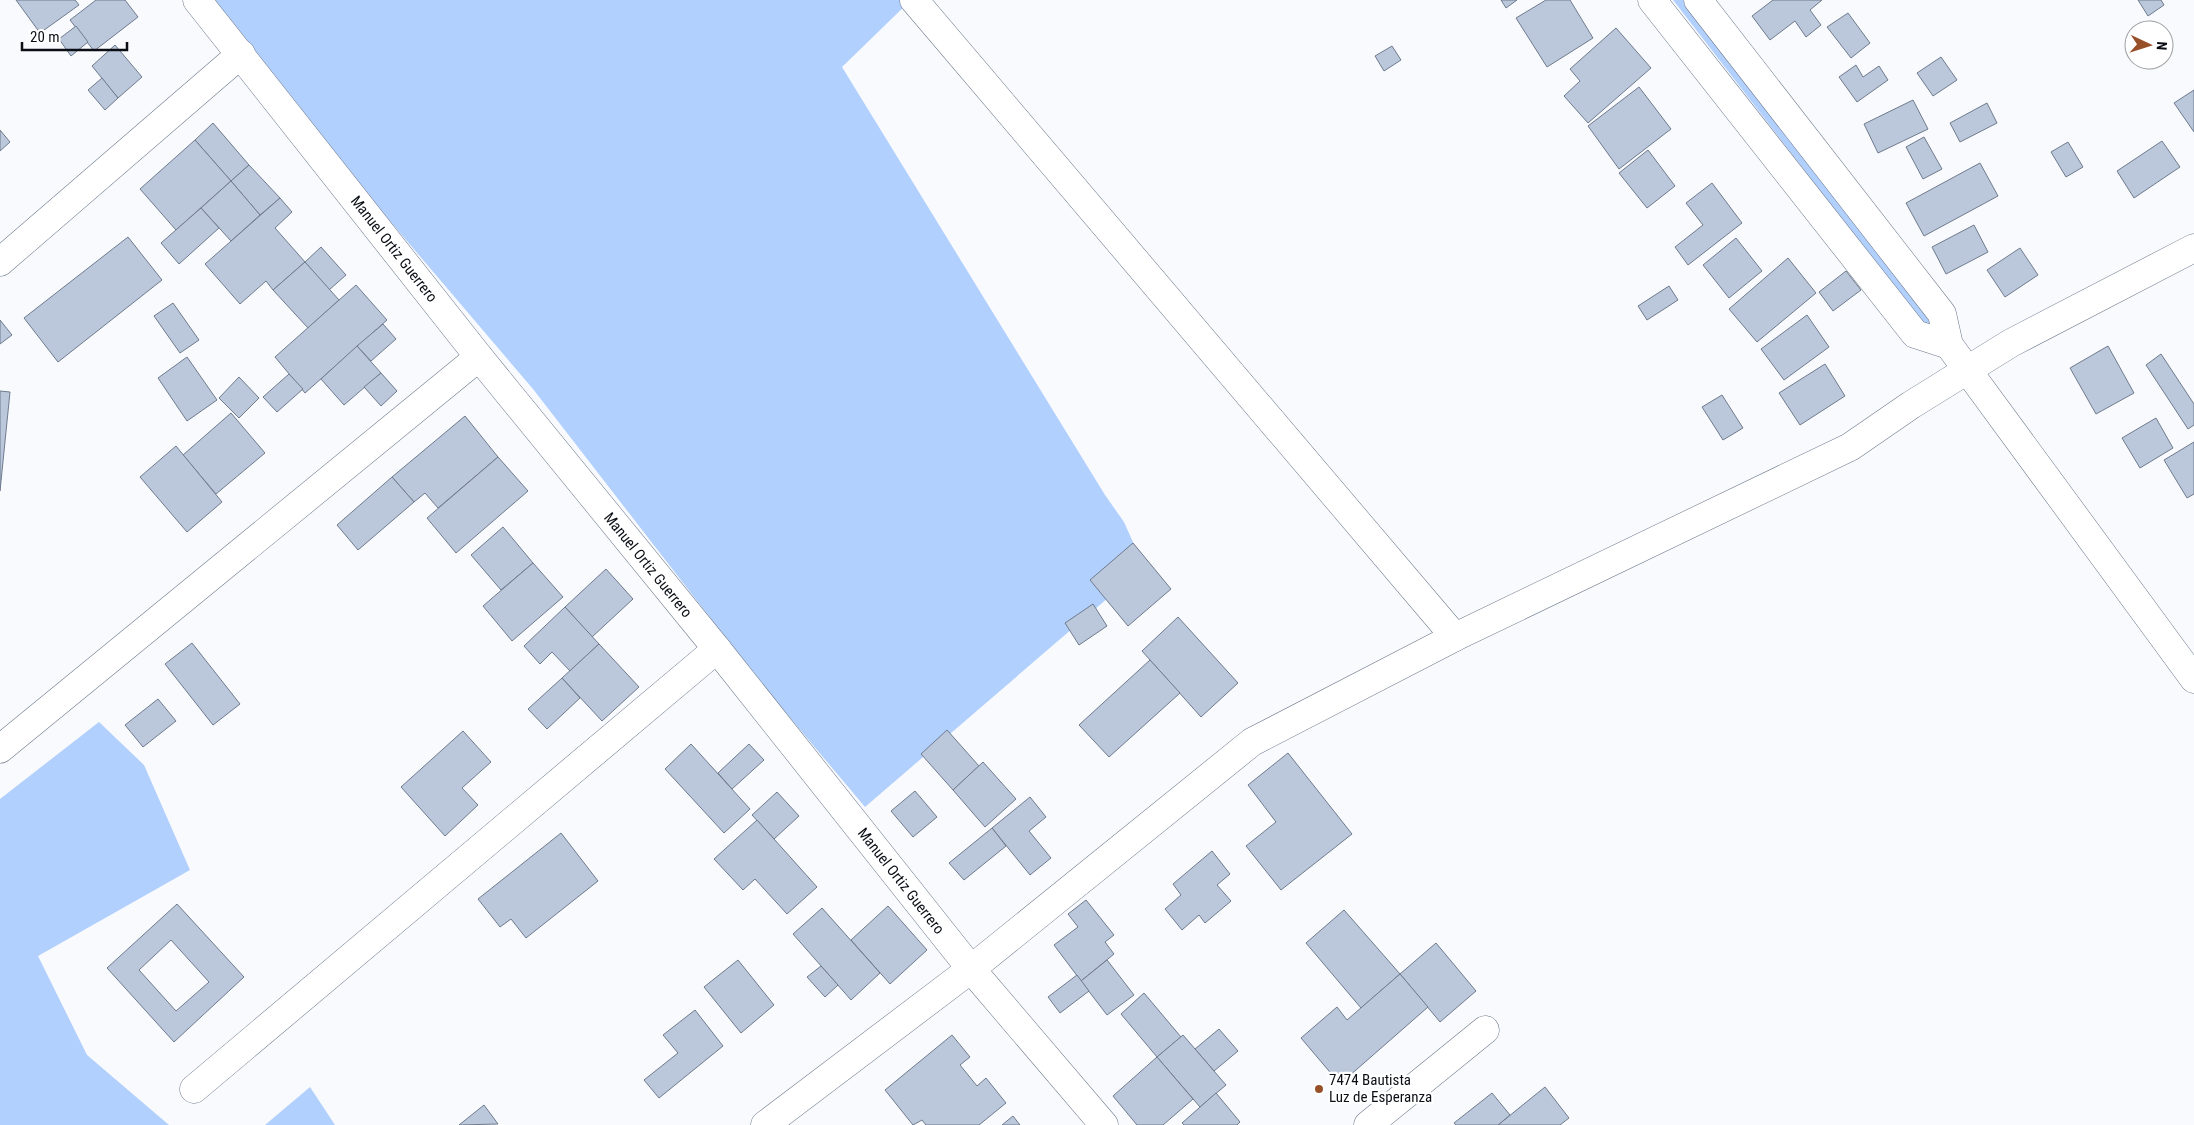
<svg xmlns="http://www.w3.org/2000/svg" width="2194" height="1125" viewBox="0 0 2194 1125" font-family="'Roboto Condensed',sans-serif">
<rect width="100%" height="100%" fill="#f8fafe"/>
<g fill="#b2d0fd">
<polygon points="213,0 911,0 842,67 1105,495 1124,522 1144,567 865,807 759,681 533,389 320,139"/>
<polygon points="1673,0 1683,0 1934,326 1928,330"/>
<polygon points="99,722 144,765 190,870 38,956 87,1055 169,1125 0,1125 0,799"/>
<polygon points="310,1087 335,1125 265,1125"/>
</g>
<g fill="#bbc8db" stroke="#6f7b8d" fill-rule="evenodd">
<polygon points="16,0 75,0 79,5 40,33"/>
<polygon points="96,0 125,0 138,17 94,51 70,20"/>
<polygon points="1501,0 1517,0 1506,8"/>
<polygon points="1546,0 1570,0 1593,38 1547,67 1516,18"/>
<polygon points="1773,0 1822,0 1810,10 1821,25 1806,37 1795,21 1770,40 1752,16"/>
<polygon points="2138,0 2161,0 2164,5 2148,16"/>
<polygon points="1848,13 1870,43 1851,58 1827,27"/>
<polygon points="76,26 88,42 71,56 59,39"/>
<polygon points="1616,28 1651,68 1588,123 1564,96 1580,81 1570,69"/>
<polygon points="115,45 142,77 118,98 92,66"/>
<polygon points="1392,46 1401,60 1384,71 1375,56"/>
<polygon points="1941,57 1957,80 1933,96 1917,73"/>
<polygon points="1856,65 1863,77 1879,66 1888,80 1857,102 1839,77"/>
<polygon points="102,78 118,98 105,110 88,90"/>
<polygon points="1639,87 1671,129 1619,169 1588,126"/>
<polygon points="2194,90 2194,132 2174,103"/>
<polygon points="1913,100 1928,129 1878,153 1864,124"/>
<polygon points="1987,103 1997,123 1960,142 1950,123"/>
<polygon points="213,123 249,165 231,181 195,140"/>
<polygon points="0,130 10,142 0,151"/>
<polygon points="1924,137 1942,169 1923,179 1906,147"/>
<polygon points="195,140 231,181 176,230 140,189"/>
<polygon points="2162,141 2180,167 2134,198 2117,171"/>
<polygon points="2068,142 2083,167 2066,177 2051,152"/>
<polygon points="1648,150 1675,186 1647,208 1619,173"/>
<polygon points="1980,163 1998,196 1924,236 1906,203"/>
<polygon points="249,165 280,198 260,215 231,181"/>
<polygon points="231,181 260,215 231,241 201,208"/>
<polygon points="1712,183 1742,223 1688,265 1675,247 1703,225 1686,203"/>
<polygon points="280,198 292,212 275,228 305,262 273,290 266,281 240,304 205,264"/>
<polygon points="201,208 219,228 179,264 161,243"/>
<polygon points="1974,225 1988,252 1946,274 1932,247"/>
<polygon points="128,237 162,280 58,362 24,318"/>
<polygon points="1736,238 1762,271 1729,298 1703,265"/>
<polygon points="321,247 346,275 329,290 305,262"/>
<polygon points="2020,248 2038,275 2005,297 1987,270"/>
<polygon points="1788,258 1816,293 1757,342 1729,309"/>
<polygon points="305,262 339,300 308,328 273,290"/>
<polygon points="1846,271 1861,290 1833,311 1819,292"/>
<polygon points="356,285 387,320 305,393 275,357"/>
<polygon points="1669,286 1678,300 1647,320 1638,306"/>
<polygon points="173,303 199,340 180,353 154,316"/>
<polygon points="1807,315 1829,347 1784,380 1761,349"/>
<polygon points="0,320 12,335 0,344"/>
<polygon points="383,324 396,339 371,361 357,346"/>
<polygon points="357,346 381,373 344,405 321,379"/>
<polygon points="2108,346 2134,393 2096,414 2070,368"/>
<polygon points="2161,354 2194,404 2194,425 2188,429 2146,365"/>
<polygon points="187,357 217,400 187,421 158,378"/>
<polygon points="1825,364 1845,396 1800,425 1779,393"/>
<polygon points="381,373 397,391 381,406 364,387"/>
<polygon points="289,374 303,389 277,412 263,397"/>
<polygon points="239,377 259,398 239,418 219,398"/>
<polygon points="0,391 10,392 0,491"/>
<polygon points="1722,395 1743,428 1723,440 1702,407"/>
<polygon points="231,413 265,453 216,494 183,455"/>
<polygon points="465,416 498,457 438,508 425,493 414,502 392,477"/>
<polygon points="2156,418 2173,448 2140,468 2122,438"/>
<polygon points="2194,442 2194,494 2187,498 2164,460"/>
<polygon points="176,446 222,502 187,532 140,477"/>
<polygon points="498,457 528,491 456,553 427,518"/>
<polygon points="392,477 414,502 358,550 337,525"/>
<polygon points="503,527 533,563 501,590 471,555"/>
<polygon points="1133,543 1171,589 1128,626 1090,580"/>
<polygon points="533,563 563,597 512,641 483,606"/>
<polygon points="606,569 633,599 592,637 565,607"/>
<polygon points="1093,604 1107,626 1079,645 1065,623"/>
<polygon points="565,607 599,644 570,671 552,652 540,664 524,646"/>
<polygon points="1178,617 1238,683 1201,717 1142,651"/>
<polygon points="192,643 240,704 213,725 165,664"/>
<polygon points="599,644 639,687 602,721 562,678"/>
<polygon points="1150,660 1180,693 1109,757 1079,725"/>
<polygon points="562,678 580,698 547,729 528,709"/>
<polygon points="158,699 176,721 143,747 125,725"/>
<polygon points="947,730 979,766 953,790 921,754"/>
<polygon points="463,731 491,762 462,788 478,805 445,836 401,787"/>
<polygon points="691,744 750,809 724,833 665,769"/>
<polygon points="749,744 764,760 732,789 718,773"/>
<polygon points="1288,753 1352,834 1281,890 1246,846 1276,822 1248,785"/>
<polygon points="983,762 1016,799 985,827 953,790"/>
<polygon points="915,791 937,817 913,837 891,811"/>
<polygon points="777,792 799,816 774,839 752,815"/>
<polygon points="1030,797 1046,817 1029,831 1051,858 1030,875 992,828"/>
<polygon points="757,820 817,887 787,914 755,879 743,890 714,859"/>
<polygon points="992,828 1006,846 964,880 949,863"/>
<polygon points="561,833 598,881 526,938 511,919 500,927 478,899"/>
<polygon points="1212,851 1230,874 1217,885 1231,901 1205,923 1199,915 1182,930 1165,909 1181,895 1173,884"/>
<polygon points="1086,900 1114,935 1105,942 1114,954 1081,981 1054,945 1078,927 1068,914"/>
<path d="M177,904L244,977L174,1042L107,968ZM171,940L209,982L176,1011L139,970Z"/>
<polygon points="888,906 927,950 890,984 851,940"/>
<polygon points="822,908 880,973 851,1000 793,934"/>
<polygon points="1344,910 1400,974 1361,1008 1306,943"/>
<polygon points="1436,943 1476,991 1440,1022 1400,974"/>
<polygon points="738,960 774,1005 741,1033 704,987"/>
<polygon points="1107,960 1134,995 1107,1015 1081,981"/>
<polygon points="821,966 838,985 825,997 807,977"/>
<polygon points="1400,974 1428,1007 1340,1084 1301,1038 1337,1007 1347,1020"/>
<polygon points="1077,975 1089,991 1060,1013 1048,997"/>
<polygon points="1144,993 1181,1037 1157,1057 1121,1014"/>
<polygon points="695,1010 723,1046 659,1098 644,1080 678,1053 663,1035"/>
<polygon points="1219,1029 1238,1051 1214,1071 1195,1049"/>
<polygon points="952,1035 970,1057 960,1065 977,1086 986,1078 1006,1103 979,1125 926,1125 922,1120 913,1125 885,1090"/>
<polygon points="1183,1035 1226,1085 1200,1107 1157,1057"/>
<polygon points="1157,1057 1193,1099 1163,1125 1137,1125 1113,1096"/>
<polygon points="1545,1087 1569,1118 1560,1125 1498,1125"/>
<polygon points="1216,1093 1240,1122 1237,1125 1184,1125 1182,1123"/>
<polygon points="1492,1093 1510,1115 1498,1125 1456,1125 1454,1123"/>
<polygon points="484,1105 498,1124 459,1125"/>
<polygon points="1013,1116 1020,1125 1002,1125"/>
</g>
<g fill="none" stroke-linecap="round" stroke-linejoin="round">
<g stroke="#6e7a8b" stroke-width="29">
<g id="minor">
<polyline points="197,0 479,357 717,649 971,969 1104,1125"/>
<polyline points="914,0 1455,637"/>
<polyline points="1652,0 1915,334 1949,345"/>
<polyline points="1698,0 1942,314 1949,345 2194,679"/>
<polyline points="0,262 241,54"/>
<polyline points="0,749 479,357"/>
<polyline points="194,1089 717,649"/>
<polyline points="765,1125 971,969 1252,742 1455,637 1850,447 1911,405 2011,343 2194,248"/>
<polyline points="1368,1125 1485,1030"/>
</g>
</g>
<use href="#minor" stroke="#fff" stroke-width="28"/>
</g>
<circle fill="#975028" stroke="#fff" stroke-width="2" cx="1319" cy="1089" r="5"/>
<g text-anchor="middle" stroke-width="4.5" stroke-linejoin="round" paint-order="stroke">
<g font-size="15" fill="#0b0f15" stroke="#fff">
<text transform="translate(394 249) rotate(52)" y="5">Manuel Ortiz Guerrero</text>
<text transform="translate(648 565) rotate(51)" y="5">Manuel Ortiz Guerrero</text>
<text transform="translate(901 881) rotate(52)" y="5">Manuel Ortiz Guerrero</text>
</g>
<g font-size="15" fill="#0b0f15" stroke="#fff" text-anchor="start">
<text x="1329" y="1085">7474 Bautista<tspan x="1329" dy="17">Luz de Esperanza</tspan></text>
</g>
</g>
<g transform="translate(2149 45) rotate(94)"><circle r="24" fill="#ffffff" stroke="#9d9fa1"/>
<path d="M0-4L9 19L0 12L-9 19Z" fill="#975028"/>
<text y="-8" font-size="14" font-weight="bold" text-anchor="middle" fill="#0b0f15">N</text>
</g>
<path d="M22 42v8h105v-8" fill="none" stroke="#0b0f15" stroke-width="2.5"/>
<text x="30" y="42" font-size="15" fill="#0b0f15" stroke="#ffffff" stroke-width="4" paint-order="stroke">20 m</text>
</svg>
